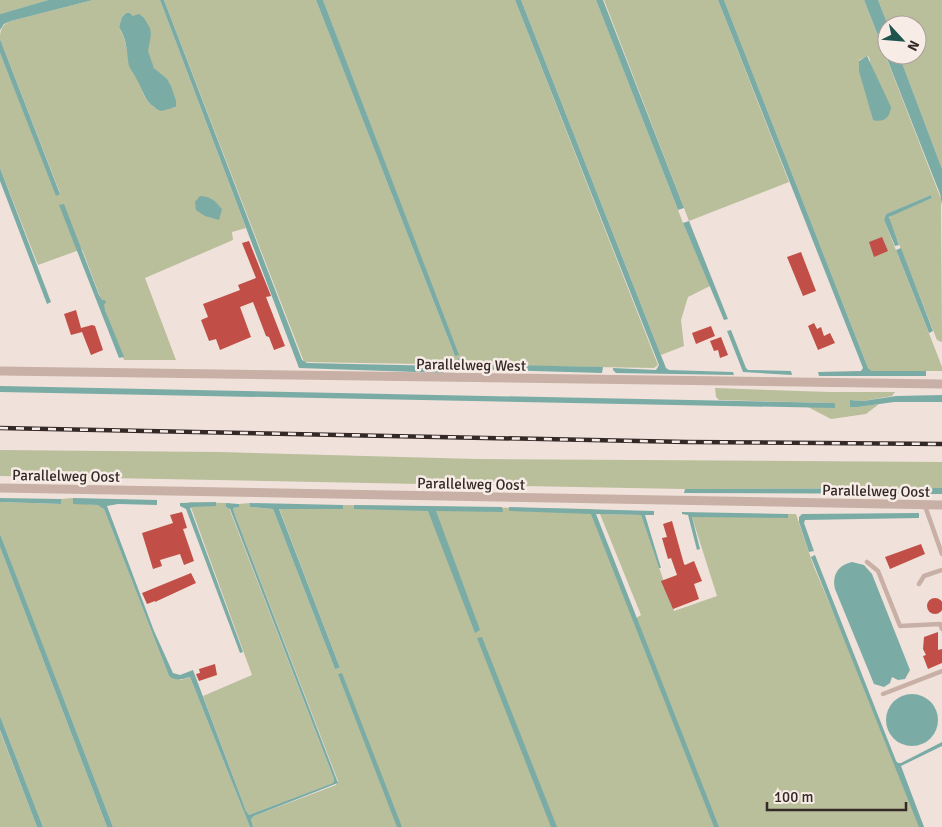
<svg xmlns="http://www.w3.org/2000/svg" width="942" height="827" viewBox="0 0 942 827" font-family="Signika,sans-serif">
<rect width="100%" height="100%" fill="#f0e2da"/>
<g fill="#b9be9b" fill-rule="evenodd">
<polygon points="0,0 48,0 0,14"/>
<path d="M93,0H160L246,228L232,232L233,240L145,278L176,360H124L82,249L38,265L0,168V53L56,195L60,193L0,39C0,29 2,25 11,21ZM126,13H130L151,35C150,39 148,43 148,47C146,72 177,83 175,108H155C141,97 144,91 137,79C135,75 132,72 131,69C127,54 127,41 119,27L122,17Z"/>
<polygon points="164,0 316,0 455,356 458,354 323,0 515,0 658,365 654,368 304,362"/>
<polygon points="521,0 596,0 683,223 710,286 688,297 681,320 684,346 661,355"/>
<polygon points="604,0 718,0 789,182 689,221"/>
<path d="M724,0H864L941,199L942,341L941,342L937,340L889,219L891,215L932,198L931,195L886,214L884,220L934,346L942,367V371H872L868,368ZM868,56L870,60L873,120L859,65V60Z"/>
<polygon points="878,0 942,0 942,169 899,55 917,55 917,25 888,25"/>
<polygon points="715,388 830,392 895,392 892,396 863,401 850,400 858,407 879,404 866,414 831,419 808,407 834,407 833,403 719,400 716,397"/>
<polygon points="0,450 218,452 477,459 942,462 942,488 684,489 0,476"/>
<polygon points="73,498 73,503 98,505 102,506 104,509 169,676 181,680 190,677 250,827 113,827 0,534 0,502 60,504 61,499"/>
<polygon points="189,502 226,503 226,507 229,508 334,779 333,783 249,815 246,811 203,696 252,675"/>
<polygon points="250,503 250,507 273,509 335,669 340,668 279,508 343,509 343,505 593,509 636,618 641,615 600,514 641,515 674,611 717,596 691,514 796,514 814,567 924,827 253,827 251,819 254,816 336,785 338,781 235,515 233,508 239,507 239,504"/>
<polygon points="0,547 107,827 43,827 0,716"/>
<polygon points="0,731 37,827 0,827"/>
</g>
<g fill="#7aaca5">
<polygon points="48,0 93,0 11,21 4,24 0,30 0,14"/>
<polygon points="160,0 164,0 302,360 307,363 445,366 444,373 299,368"/>
<polygon points="316,0 323,0 459,355 455,356"/>
<polygon points="515,0 521,0 666,368 669,370 733,372 734,375 616,373 613,370 613,368 656,370 659,365"/>
<polygon points="596,0 603,0 684,208 678,210"/>
<polygon points="718,0 724,0 868,368 872,371 926,371 926,376 819,376 818,372 861,371 863,368"/>
<polygon points="864,0 878,0 888,25 887,55 899,55 942,169 942,205 940,194"/>
<path d="M126,13H130L133,16L139,14L144,18L150,28L151,35L148,51L154,68L167,79L171,86L176,101V107L161,111C144,103 145,94 137,80C135,75 131,71 129,66C126,51 128,42 119,27L122,17Z"/>
<polygon points="0,39 60,194 56,196 0,53"/>
<path d="M867,56L891,107C890,118 883,123 873,120L859,71V61Z"/>
<polygon points="0,168 51,302 47,304 0,181"/>
<polygon points="931,195 932,198 889,217 899,245 895,246 884,220 886,214"/>
<path d="M200,196C210,196 215,201 222,209L219,220L205,216L196,210L195,202Z"/>
<polygon points="64,204 99,295 102,300 105,300 106,303 104,304 105,310 124,357 119,358 59,205"/>
<polygon points="689,221 728,319 724,320 683,223"/>
<polygon points="901,248 933,331 929,333 896,250"/>
<polygon points="731,330 746,368 748,370 791,371 792,375 743,372 727,331"/>
<polygon points="460,358 465,364 603,367 602,373 463,369 460,368 456,360"/>
<polygon points="0,386 834,403 835,405 835,408 0,392"/>
<polygon points="942,395 942,402 894,402 858,407 850,407 850,400 863,401 896,396"/>
<polygon points="942,488 942,494 684,493 685,489"/>
<polygon points="0,498 61,499 61,504 0,502"/>
<path d="M73,498L157,500V505L118,504L107,506L154,631L173,673L180,675L193,670L246,811L249,815L333,783L334,779L230,509L226,507V503L239,504V507L233,508L235,515L338,783L254,816L251,819L253,827H250L190,677C182,679 177,682 169,676L104,509L98,505L73,504Z"/>
<polygon points="216,502 216,506 192,507 190,508 243,652 240,653 186,509 180,506 180,503"/>
<polygon points="250,503 343,505 343,509 279,509 340,668 335,669 273,509 250,507"/>
<polygon points="354,505 502,507 503,512 436,511 480,630 475,633 428,511 354,509"/>
<polygon points="509,507 654,511 654,515 645,515 661,568 659,568 641,515 596,514 719,827 714,827 591,514 509,511"/>
<polygon points="682,512 788,514 788,518 692,517 700,549 697,550 688,515 682,514"/>
<polygon points="919,513 919,518 805,520 804,523 814,551 809,552 799,522 799,517 802,514"/>
<polygon points="0,534 16,575 113,827 107,827 104,819 0,547"/>
<polygon points="815,555 896,761 898,763 901,763 942,742 942,746 901,766 924,827 919,827 811,557"/>
<path d="M852,562L864,565L872,574L910,670L905,679L898,680L892,677L890,683L884,687L874,684L835,589C832,575 838,565 852,562Z"/>
<polygon points="482,637 557,827 551,827 477,638"/>
<polygon points="342,673 402,827 397,827 338,674"/>
<circle cx="912" cy="720" r="26"/>
<polygon points="0,716 43,827 37,827 0,730"/>
</g>
<g fill="#c14f47">
<polygon points="882,237 888,251 874,257 869,242"/>
<polygon points="249,241 271,296 266,297 285,346 274,350 269,337 266,336 253,302 240,307 251,337 220,350 216,339 209,341 201,320 208,317 203,304 240,290 238,285 256,278 242,243"/>
<polygon points="801,252 816,291 803,296 787,257"/>
<polygon points="76,310 81,328 92,325 95,326 103,350 91,355 82,332 71,335 64,314"/>
<polygon points="814,323 817,329 821,327 824,336 830,333 835,343 818,350 808,326"/>
<polygon points="711,326 715,336 696,344 692,333"/>
<polygon points="721,337 728,355 720,358 718,350 714,351 710,341"/>
<polygon points="182,512 187,528 183,529 194,561 184,565 180,554 160,560 162,566 153,569 142,533 173,523 170,515"/>
<polygon points="672,521 684,564 685,565 694,561 702,581 694,584 699,599 673,609 661,581 677,575 671,558 668,559 662,538 667,537 663,524"/>
<polygon points="921,544 925,554 890,569 885,557"/>
<polygon points="191,573 196,583 155,602 155,601 147,604 142,593"/>
<circle cx="935" cy="606" r="8"/>
<polygon points="938,632 938,650 942,649 942,663 928,669 923,656 926,655 923,649 924,637"/>
<polygon points="215,664 217,675 199,681 196,674 200,673 199,669"/>
</g>
<g fill="none" stroke-linecap="round" stroke-linejoin="round">
<g stroke="#c8b0a6" stroke-width="4.5">
<polyline points="925,506 942,554"/>
<polyline points="867,562 878,571 900,626 940,624 942,629"/>
<polyline points="919,584 924,576 942,570"/>
<polyline points="883,694 942,671"/>
</g>
<g stroke="#c8b0a6" stroke-width="9">
<polyline points="0,371 942,384"/>
<polyline points="0,488 942,505"/>
</g>
<g stroke="#342927" stroke-width="4.5">
<polyline id="rail" points="0,428 687,442 942,444"/>
</g>
<use href="#rail" stroke="#f8ece6" stroke-width="2.5" stroke-dasharray="8" stroke-linecap="butt"/>
</g>
<g text-anchor="middle" stroke-width="5" stroke-linejoin="round" paint-order="stroke">
<g font-size="15" fill="#342927" stroke="#f8ece6">
<text transform="translate(471 365) rotate(1)" y="5">Parallelweg West</text>
<text transform="translate(66 476) rotate(1)" y="5">Parallelweg Oost</text>
<text transform="translate(471 484) rotate(1)" y="5">Parallelweg Oost</text>
<text transform="translate(876 491) rotate(1)" y="5">Parallelweg Oost</text>
</g>
</g>
<g transform="translate(902 40) rotate(116)"><circle r="24" fill="#f8ece6" stroke="#aa9e9a"/>
<path d="M0-4L9 19L0 12L-9 19Z" fill="#1e544e"/>
<text y="-8" font-size="14" font-weight="bold" text-anchor="middle" fill="#342927">N</text>
</g>
<path d="M767 802v8h139v-8" fill="none" stroke="#342927" stroke-width="2.5"/>
<text x="774" y="802" font-size="15" fill="#342927" stroke="#f8ece6" stroke-width="4" paint-order="stroke">100 m</text>
</svg>
